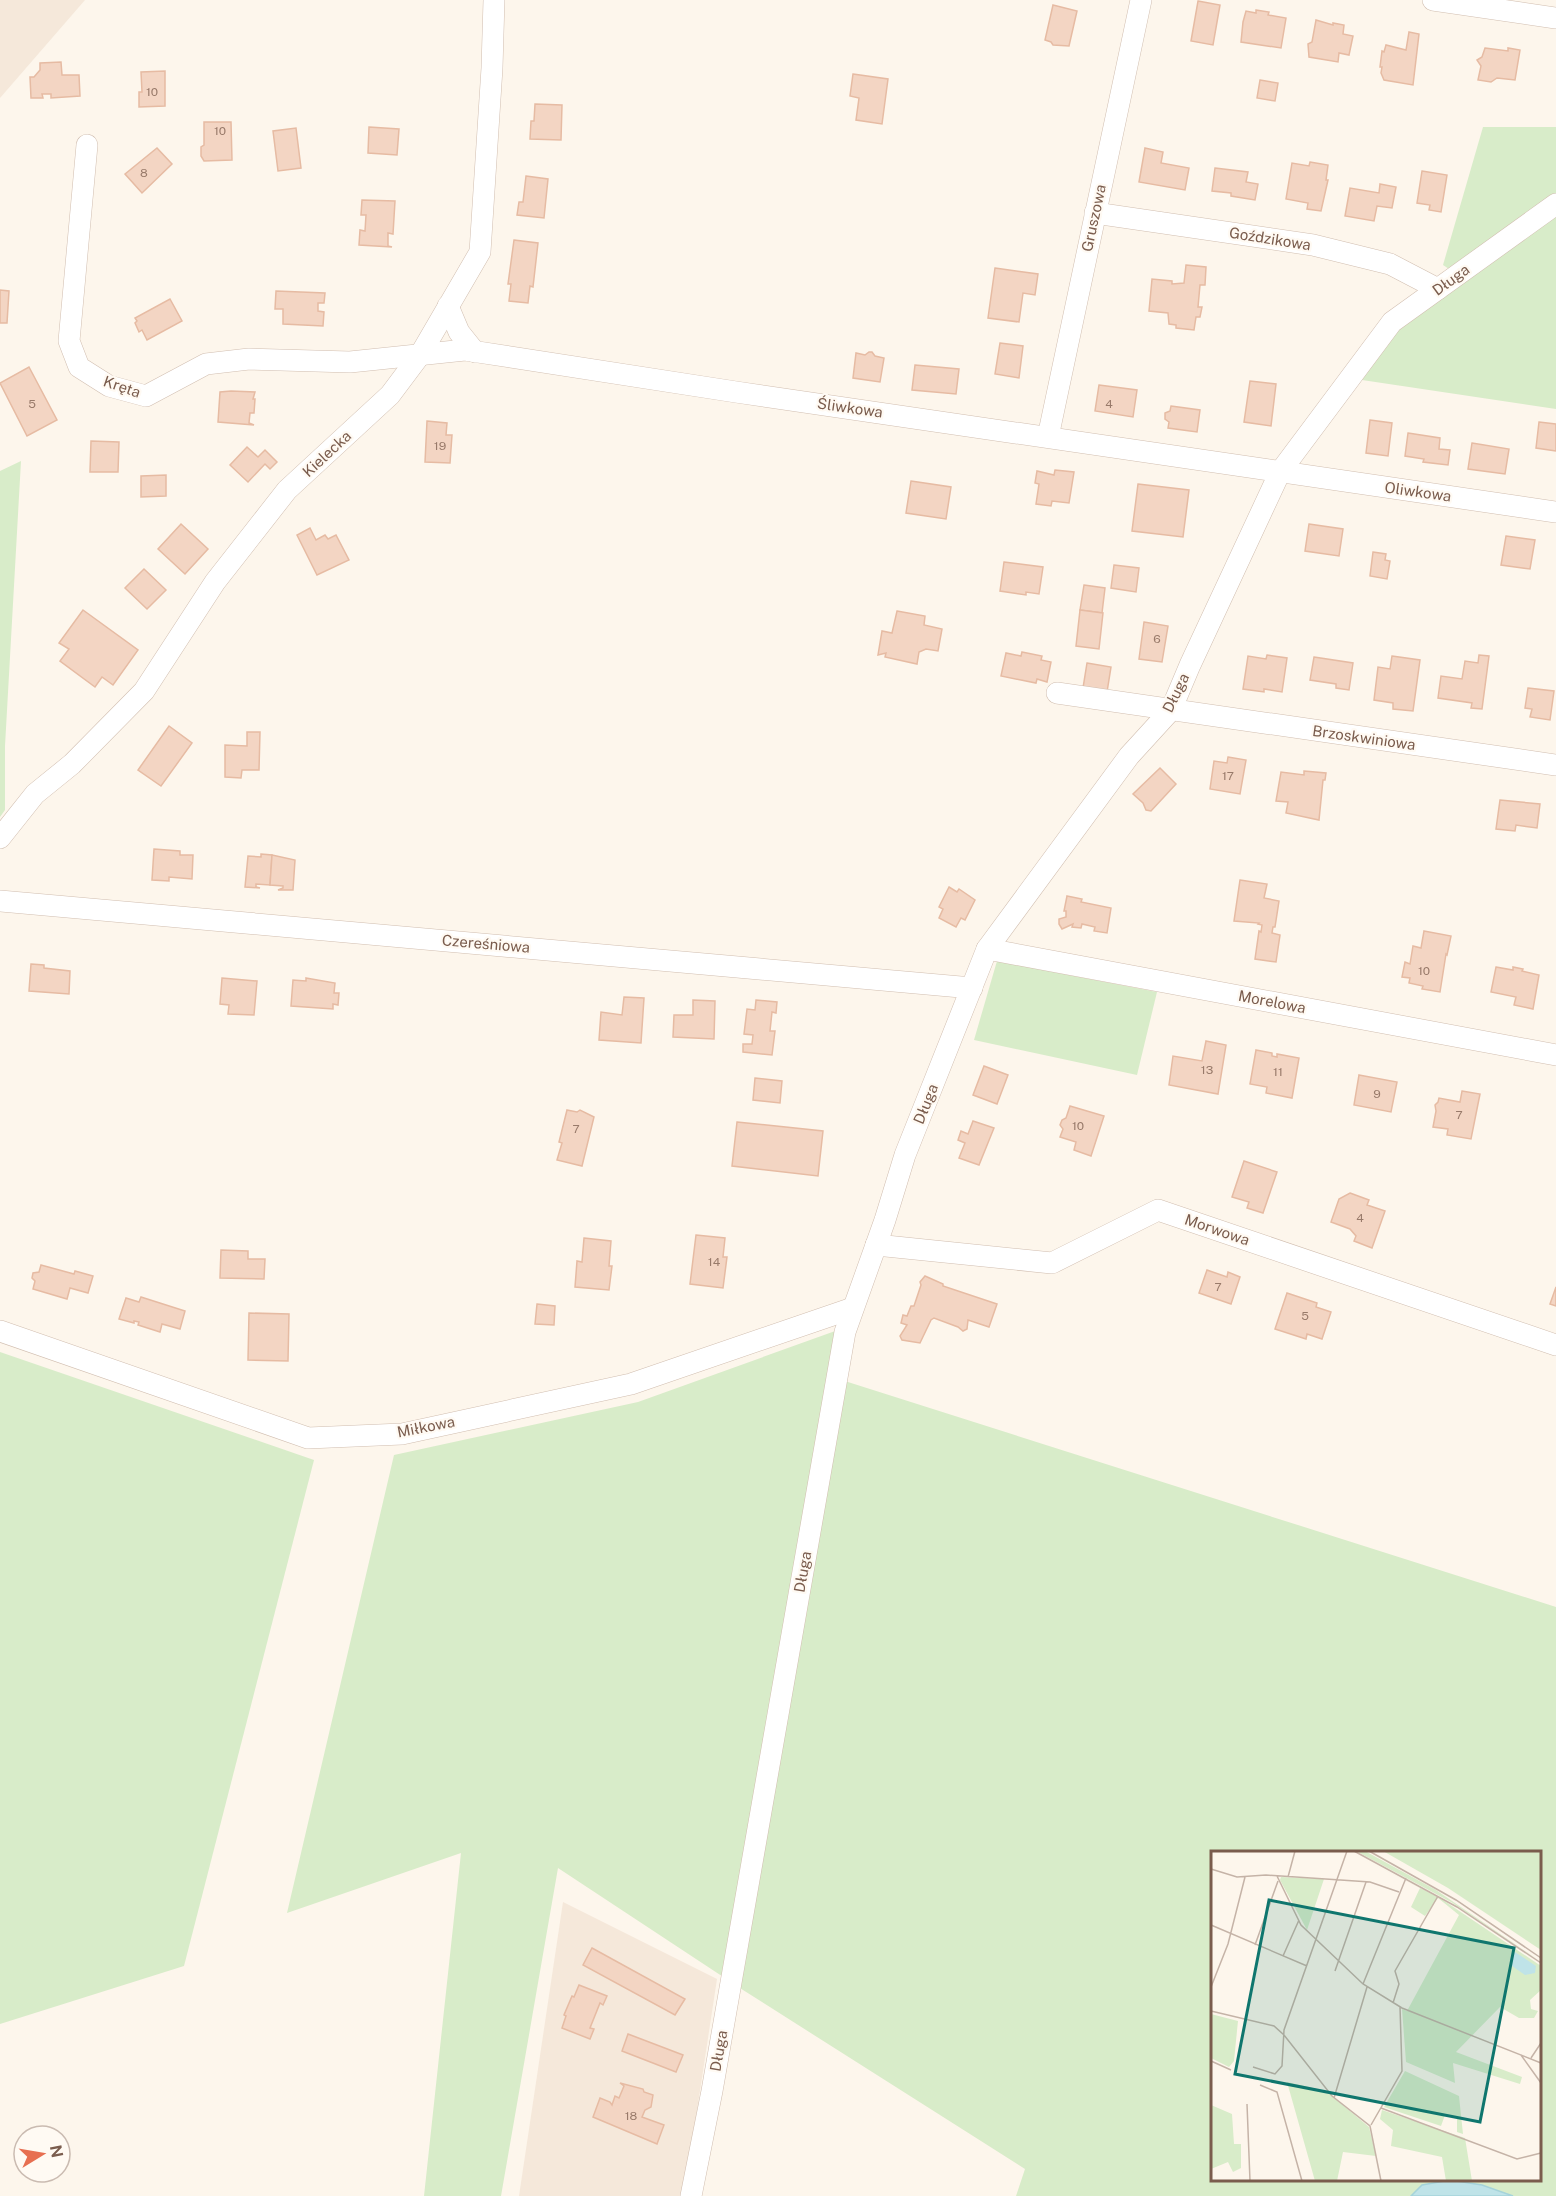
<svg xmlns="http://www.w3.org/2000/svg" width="1556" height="2196" viewBox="0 0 1556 2196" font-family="'Public Sans',sans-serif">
<rect width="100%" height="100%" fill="#fdf6ec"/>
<g fill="#f5e8da">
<polygon points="0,0 85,0 0,98"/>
<polygon points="563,1902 717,1979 684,2196 519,2196"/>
</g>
<g fill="#d8ecc9" fill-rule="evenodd">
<polygon points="1483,127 1556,127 1556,196 1452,271 1443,265"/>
<polygon points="1556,212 1556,409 1362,380 1402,323"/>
<polygon points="21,461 5,746 5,810 0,817 0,471"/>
<polygon points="997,961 1157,992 1137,1075 974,1040"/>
<path d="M838,1330L829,1376L1556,1607V2196H1016L1025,2169L743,1990L558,1868L501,2196H424L461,1853L287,1913L394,1455L638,1402ZM1212,1852H1540V2180H1212Z"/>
<polygon points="0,1352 314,1460 184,1966 0,2024"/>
</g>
<polygon fill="#bfe3e8" stroke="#a5d3da" stroke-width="1.5" points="1450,2180 1482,2185 1513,2196 1411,2196 1422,2185"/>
<g fill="#f3d5c3" stroke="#e6bba3" stroke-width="1.5">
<polygon points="1198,1 1220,5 1213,45 1191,41"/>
<polygon points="1053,5 1077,11 1069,46 1053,45 1051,42 1045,40"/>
<polygon points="1256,10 1269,12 1268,15 1286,18 1281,48 1241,42 1243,22 1246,11 1256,13"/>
<polygon points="1316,20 1333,25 1333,23 1344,25 1343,34 1353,36 1349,55 1339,53 1338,62 1309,57 1308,44 1312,42"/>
<polygon points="1409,32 1419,34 1413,85 1384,80 1381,73 1382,67 1380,67 1382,51 1384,52 1386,45 1406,50"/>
<polygon points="1485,48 1508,51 1508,48 1520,50 1515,80 1497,78 1491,82 1478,80 1481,66 1477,60 1482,57"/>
<polygon points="61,62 62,75 79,75 80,96 51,98 51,94 42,94 43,98 31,98 30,77 34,77 40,70 40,63"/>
<polygon points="165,71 165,106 139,107 139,92 142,92 141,72"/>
<polygon points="853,74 888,79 882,124 856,120 859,98 850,96"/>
<polygon points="1260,80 1278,83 1275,101 1257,98"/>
<polygon points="535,104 562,105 561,140 530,139 531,121 534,121"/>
<polygon points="204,122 231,122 232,160 204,161 201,156 201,147 204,145"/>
<polygon points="369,127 399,129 397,155 368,153"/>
<polygon points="296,128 301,168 278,171 273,131"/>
<polygon points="157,148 172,164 142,193 125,174"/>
<polygon points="1145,148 1163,152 1161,163 1189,168 1185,190 1139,182"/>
<polygon points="1310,162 1328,165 1326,180 1328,180 1321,211 1307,209 1308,203 1286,199 1292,163 1309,166"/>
<polygon points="1215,168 1248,172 1246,182 1258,184 1255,200 1231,196 1231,193 1212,191"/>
<polygon points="1422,171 1447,175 1441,212 1429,210 1430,205 1417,203"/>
<polygon points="526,176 548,179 544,218 517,215 519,202 523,202"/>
<polygon points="1380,184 1396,187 1392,208 1377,206 1374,221 1345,216 1350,188 1379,193"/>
<polygon points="362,200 395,201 393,234 388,233 388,246 392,247 359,245 360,230 365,231 366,215 361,215"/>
<polygon points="514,240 538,243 533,287 530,286 528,303 509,301 511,284 508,284"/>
<polygon points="1186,265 1206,267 1205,285 1200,285 1198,307 1202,307 1200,317 1196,317 1194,330 1176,328 1176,325 1169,324 1168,313 1149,311 1152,279 1172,281 1172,284 1184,283"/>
<polygon points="995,268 1038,274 1035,295 1023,293 1019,322 988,318"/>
<polygon points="0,290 9,291 7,323 0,323"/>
<polygon points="276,291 325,293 324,303 318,303 318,311 324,312 323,326 283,324 283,309 275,309"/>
<polygon points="170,299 182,321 147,340 142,330 139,332 135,323 137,321 135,318"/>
<polygon points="1000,343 1023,346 1019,378 995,374"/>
<polygon points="869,352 872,352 875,356 884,358 880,382 853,378 856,353 865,355"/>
<polygon points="915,365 959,369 956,394 912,390"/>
<polygon points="29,367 57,420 27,436 0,383"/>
<polygon points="1250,381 1276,384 1271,426 1244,422"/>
<polygon points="1099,385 1137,390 1133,417 1095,411"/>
<polygon points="231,391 255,392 253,399 255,399 254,413 250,413 249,423 254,425 218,422 220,392"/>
<polygon points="1171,406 1200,410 1197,432 1168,428 1169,422 1165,419 1165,413 1170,411"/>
<polygon points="1370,420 1392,423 1388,456 1366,453"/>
<polygon points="427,421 447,423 446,435 452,435 450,463 425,462"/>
<polygon points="1539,422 1556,424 1556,451 1536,448"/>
<polygon points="1408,433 1440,438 1439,449 1450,450 1448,465 1423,462 1424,459 1405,456"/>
<polygon points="91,441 119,442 118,472 90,472"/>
<polygon points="1472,443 1509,449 1505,474 1468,469"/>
<polygon points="247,447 258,457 265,450 277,462 270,469 265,464 248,482 230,465"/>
<polygon points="1055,470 1074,472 1069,503 1052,501 1051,506 1036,504 1039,484 1035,483 1037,471 1054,475"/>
<polygon points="166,475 166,496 141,497 141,476"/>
<polygon points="911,481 951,487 946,519 906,513"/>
<polygon points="1138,484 1189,490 1183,537 1132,531"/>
<polygon points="181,524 208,549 185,574 158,549"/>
<polygon points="1309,524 1343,529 1339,556 1305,551"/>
<polygon points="310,528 316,540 325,535 328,539 336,535 349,560 317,575 297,535"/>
<polygon points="1506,536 1535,540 1530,569 1501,565"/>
<polygon points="1373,552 1386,554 1385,560 1390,561 1387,579 1370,576"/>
<polygon points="1004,562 1043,567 1039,594 1026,592 1026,595 1000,591"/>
<polygon points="1114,565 1139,568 1136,592 1111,588"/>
<polygon points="144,569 166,590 147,609 125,588"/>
<polygon points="1084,585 1105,588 1102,613 1080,610"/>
<polygon points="83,610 138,650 113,685 102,677 95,687 60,661 69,649 59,643"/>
<polygon points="1080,610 1103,613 1099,649 1076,646"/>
<polygon points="897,611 925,616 924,625 942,629 938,651 926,649 919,652 917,664 885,657 886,653 878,655 882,631 892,633"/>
<polygon points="1144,622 1168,626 1162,662 1139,659"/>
<polygon points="1022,652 1042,656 1041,660 1051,662 1047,682 1037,679 1036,683 1001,676 1006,653 1021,656"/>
<polygon points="1267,655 1287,658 1282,692 1264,689 1264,692 1243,689 1248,656 1266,659"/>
<polygon points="1479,655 1489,656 1482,709 1471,708 1472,703 1438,698 1441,676 1462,679 1465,661 1478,663"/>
<polygon points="1392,656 1420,660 1413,711 1393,709 1393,703 1374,700 1378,667 1390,669"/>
<polygon points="1314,657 1353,663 1349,690 1336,688 1336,684 1310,680"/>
<polygon points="1087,663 1111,667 1107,692 1083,688"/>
<polygon points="1528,688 1554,691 1550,720 1530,717 1532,709 1525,708"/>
<polygon points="169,726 192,743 161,786 138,770"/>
<polygon points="247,732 260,732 259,770 242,770 241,778 225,777 225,745 247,746"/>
<polygon points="1228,757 1246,760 1240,794 1210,789 1214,761 1227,763"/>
<polygon points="1160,768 1176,784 1151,811 1146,810 1143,803 1133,794"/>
<polygon points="1304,771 1326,773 1325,780 1323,780 1319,820 1286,813 1288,802 1276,801 1281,772 1304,775"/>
<polygon points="1500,800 1540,804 1537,828 1516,825 1515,831 1496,829"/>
<polygon points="154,849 180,851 180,855 193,855 192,879 169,877 169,881 152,880"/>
<polygon points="261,854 272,855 270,885 256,884 256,887 260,888 245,887 248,856 261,857"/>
<polygon points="272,855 295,860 293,890 278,890 283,888 283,886 270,885"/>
<polygon points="1240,880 1267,884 1264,898 1279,901 1275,927 1273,927 1272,933 1280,935 1276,962 1255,959 1259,931 1261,932 1262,925 1258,924 1259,923 1234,921"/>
<polygon points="949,887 957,892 959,889 975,900 965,920 961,918 956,927 939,918 943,909 939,907"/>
<polygon points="1067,896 1082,899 1081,902 1111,908 1107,933 1094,931 1095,927 1082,924 1081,928 1072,927 1073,924 1062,929 1059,924 1059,919 1066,917 1066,911 1064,911"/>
<polygon points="1424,931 1451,936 1447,955 1446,954 1440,992 1422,989 1423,986 1409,983 1410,978 1402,977 1405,962 1410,964 1413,946 1421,948"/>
<polygon points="31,964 44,965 44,968 70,971 69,994 29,991"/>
<polygon points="1496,967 1513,970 1513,967 1523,969 1522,971 1539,975 1533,1009 1514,1005 1516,997 1491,992"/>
<polygon points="222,978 257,981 254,1015 228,1014 229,1005 220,1004"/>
<polygon points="306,978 335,983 334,993 339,993 338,1005 333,1004 333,1009 291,1006 293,980 306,981"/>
<polygon points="624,997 644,998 641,1043 599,1040 601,1012 622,1015"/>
<polygon points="693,1000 715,1001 714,1039 673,1037 674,1015 693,1015"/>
<polygon points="756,1000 777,1002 776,1013 772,1012 770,1031 775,1031 772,1055 743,1052 743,1044 752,1044 753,1035 744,1034 747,1009 755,1010"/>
<polygon points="1206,1041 1226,1045 1218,1094 1169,1085 1173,1056 1202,1061"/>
<polygon points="1256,1050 1272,1053 1272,1056 1277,1057 1277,1054 1299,1058 1292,1098 1266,1093 1267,1087 1250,1084"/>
<polygon points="984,1066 1008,1075 997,1104 973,1095"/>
<polygon points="1359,1075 1397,1082 1391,1112 1354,1105"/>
<polygon points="755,1078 782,1081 780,1103 753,1100"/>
<polygon points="1462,1091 1480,1094 1471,1139 1447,1135 1448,1129 1433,1127 1436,1111 1435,1105 1438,1102 1439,1098 1460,1102"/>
<polygon points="1070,1106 1104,1116 1091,1156 1074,1150 1076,1142 1060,1137 1063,1129 1060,1125 1062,1120 1066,1118"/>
<polygon points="567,1110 577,1112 580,1110 594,1117 582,1166 557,1160 562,1143 559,1142"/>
<polygon points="973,1121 994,1128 979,1165 959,1158 965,1143 958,1140 961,1131 968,1134"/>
<polygon points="737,1122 823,1131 818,1176 732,1166"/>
<polygon points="1244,1161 1277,1172 1263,1213 1247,1208 1249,1202 1232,1197"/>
<polygon points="1350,1193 1369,1200 1367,1205 1385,1211 1372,1248 1354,1241 1356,1236 1350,1229 1331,1222 1339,1199"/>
<polygon points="696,1235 725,1238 723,1257 727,1257 723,1288 690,1284"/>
<polygon points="584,1238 611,1241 609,1266 612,1266 609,1290 575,1287 577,1261 582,1262"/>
<polygon points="221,1250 248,1251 248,1259 265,1259 264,1279 220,1278"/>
<polygon points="41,1265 74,1274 75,1271 93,1276 88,1293 70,1288 67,1299 33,1289 35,1281 32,1278 33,1273 39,1272"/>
<polygon points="1207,1270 1227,1277 1228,1272 1240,1277 1231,1304 1199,1293"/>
<polygon points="925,1276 943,1284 943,1286 997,1304 989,1327 968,1320 967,1329 963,1331 958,1327 934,1318 931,1320 920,1343 902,1340 900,1336 907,1325 901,1323 903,1315 907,1316 911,1306 914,1306 921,1285 920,1282"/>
<polygon points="1556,1287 1556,1306 1550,1304"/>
<polygon points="1287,1293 1317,1303 1316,1307 1331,1312 1322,1339 1307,1334 1306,1339 1275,1329"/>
<polygon points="141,1297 185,1311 180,1329 162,1324 160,1332 138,1325 139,1322 134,1321 134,1323 119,1319 126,1298 139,1302"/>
<polygon points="537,1304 555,1306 554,1325 535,1324"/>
<polygon points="249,1313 289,1314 288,1361 248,1360"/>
<polygon points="592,1948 685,1999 675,2015 583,1965"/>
<polygon points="579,1985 607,1996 603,2005 600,2003 590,2028 594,2029 590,2039 562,2028 566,2016 564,2015 572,1996 574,1997"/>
<polygon points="628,2034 683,2055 676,2072 622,2051"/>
<polygon points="620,2083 643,2089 644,2092 653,2095 651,2107 645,2110 642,2117 664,2125 657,2144 593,2117 600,2098 610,2102 612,2105 615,2096 619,2098 624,2086"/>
</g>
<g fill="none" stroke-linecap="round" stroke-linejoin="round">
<g stroke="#d1beb0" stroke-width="22">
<g id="minor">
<polyline points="1433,0 1556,18"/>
<polyline points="87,145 69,341 79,367 109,386 146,396 206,364 249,359 350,362 465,350 736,392 1556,512"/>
<polyline points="1095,213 1313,245 1390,264 1438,289"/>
<polyline points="448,306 459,332 475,352"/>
<polyline points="1048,437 1141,0"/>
<polyline points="1057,693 1556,765"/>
<polyline points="0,838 35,794 72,764 144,691 215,582 287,490 390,395 420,355 480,252 492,68 494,0"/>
<polyline points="0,901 972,988"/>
<polyline points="987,949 1556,1055"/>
<polyline points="876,1245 1052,1263 1158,1210 1556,1345"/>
<polyline points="0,1331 308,1438 402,1434 631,1384 853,1308"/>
<polyline points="691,2196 712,2091 845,1332 885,1220 905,1155 987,949 1129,756 1171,710 1190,665 1280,472 1392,322 1556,204"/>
</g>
</g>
<use href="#minor" stroke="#fff" stroke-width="21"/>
</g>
<g text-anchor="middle" stroke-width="4.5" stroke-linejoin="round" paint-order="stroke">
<g font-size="12" fill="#987a6a">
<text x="152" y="96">10</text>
<text x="220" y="135">10</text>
<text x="144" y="177">8</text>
<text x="32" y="408">5</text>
<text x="1109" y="408">4</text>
<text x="440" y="450">19</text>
<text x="1157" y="643">6</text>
<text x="1228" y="780">17</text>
<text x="1424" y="975">10</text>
<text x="1207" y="1074">13</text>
<text x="1278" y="1076">11</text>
<text x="1377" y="1098">9</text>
<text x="1459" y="1119">7</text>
<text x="1078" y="1130">10</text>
<text x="576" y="1133">7</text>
<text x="1360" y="1222">4</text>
<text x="714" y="1266">14</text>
<text x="1218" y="1291">7</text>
<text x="1305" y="1320">5</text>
<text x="631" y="2120">18</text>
</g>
<g font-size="15" fill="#7a5c4d" stroke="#fffaf3">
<text transform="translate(1094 218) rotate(-78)" y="5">Gruszowa</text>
<text transform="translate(1270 239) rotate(9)" y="5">Goździkowa</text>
<text transform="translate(1451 280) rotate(-36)" y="5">Długa</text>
<text transform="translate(122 387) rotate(19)" y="5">Kręta</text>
<text transform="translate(850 408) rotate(8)" y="5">Śliwkowa</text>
<text transform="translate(327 454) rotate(-43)" y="5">Kielecka</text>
<text transform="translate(1418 492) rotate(8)" y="5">Oliwkowa</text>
<text transform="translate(1176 693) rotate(-64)" y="5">Długa</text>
<text transform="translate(1364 738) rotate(8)" y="5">Brzoskwiniowa</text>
<text transform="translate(486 944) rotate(5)" y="5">Czereśniowa</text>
<text transform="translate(1272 1002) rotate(11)" y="5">Morelowa</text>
<text transform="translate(926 1104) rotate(-68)" y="5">Długa</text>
<text transform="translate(1217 1230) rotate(19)" y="5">Morwowa</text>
<text transform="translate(426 1427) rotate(-11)" y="5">Miłkowa</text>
<text transform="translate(803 1572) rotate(-80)" y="5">Długa</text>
<text transform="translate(719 2051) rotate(-80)" y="5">Długa</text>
</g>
</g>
<g transform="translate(1211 1851)">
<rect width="330" height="330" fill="#fdf6ec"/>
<path d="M136,0L229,47L330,115V139L319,149L320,158L327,160L323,167H308L289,156L245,201L311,226L309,233L242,212L244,232L195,211L191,158L196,160L248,64L227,47L214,65L200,56L209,37ZM145,0H154L225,39L330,111L240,51ZM172,0H330V99L237,37ZM70,26L113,28L96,79L69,29ZM0,163L27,170L23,210L18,216L0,207ZM194,220L248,245L252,283L246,281V267L234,264L230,275L173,256ZM76,231L115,240L158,276L165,305L132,301L126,330H104ZM0,254L21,263L23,293H30V317L22,321L17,311L0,318ZM171,259L254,287L261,330H235L231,306L180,295L182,279L169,268Z" fill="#d8ecc9"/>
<path d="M304,101L325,115L324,122L314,124L301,115L299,108Z" fill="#bfe3e8"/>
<path fill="none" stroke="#c5b3a7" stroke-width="1.5" d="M143,0L246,56L330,112M158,0L245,49L330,107M0,18L26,26L55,24L159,31L188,41M66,25L90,74L152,133L191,157L330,212M77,26L84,0M0,74L96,115M44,94L67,30M72,105L88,69M124,120L155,31M152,133L195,27M0,136L17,93L34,26M182,152L188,133L184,120L227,45M0,160L63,175L73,184L121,245L159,275L170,330M310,204L330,232M320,207L330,192M0,210L20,219M42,216L64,223L71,215L73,179L136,0M49,234L66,241L91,330M123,247L156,136M36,253L39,330M170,257L306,308L330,302M160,274L191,220L189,156"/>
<path fill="#0f766e" fill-opacity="0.15" stroke="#0f766e" stroke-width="3" d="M58,49L303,97L269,271L24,223Z"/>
<rect width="330" height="330" fill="none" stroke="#7a5c4d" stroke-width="3"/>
</g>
<g transform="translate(42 2154) rotate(79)"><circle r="28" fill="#fffaf3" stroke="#cabbb1" stroke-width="1.5"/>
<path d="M0-4.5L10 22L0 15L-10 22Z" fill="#e76f51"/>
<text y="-9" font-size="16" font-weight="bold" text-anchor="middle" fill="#7a5c4d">N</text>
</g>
</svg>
